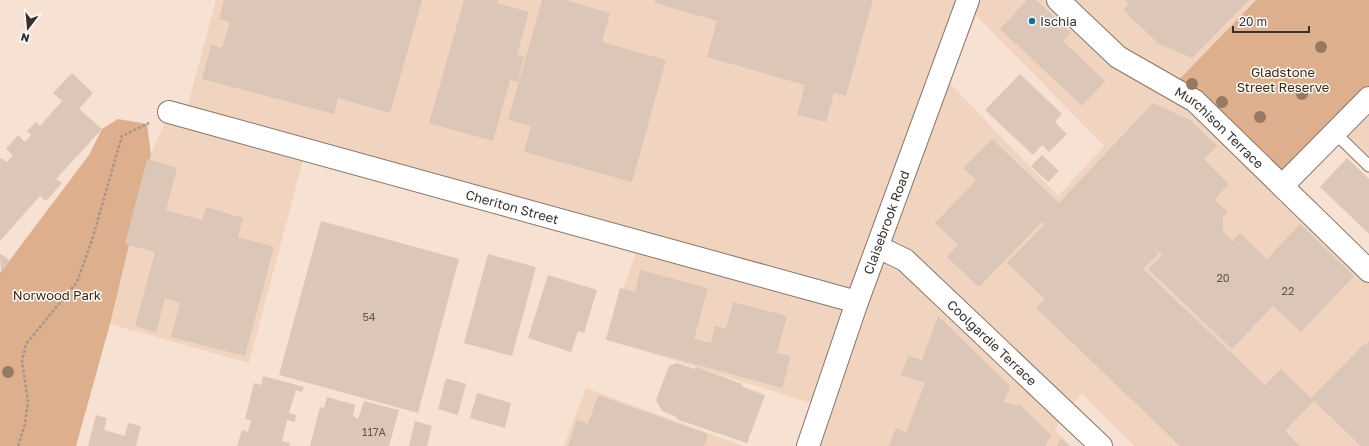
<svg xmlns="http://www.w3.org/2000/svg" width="1369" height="446" viewBox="0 0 1369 446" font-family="'Golos Text',sans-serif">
<rect width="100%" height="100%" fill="#f7e1d2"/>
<g fill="#f1d4c0" fill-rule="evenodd">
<path d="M216,0H1256L1171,88L1369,271V446H1134L1082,394L1065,412L1055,430L1071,446H808L821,406L605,339L640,242L306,149L249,363L110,324L151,154L169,112L185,115ZM966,5L1104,146L1058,196L941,74Z"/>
<polygon points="1369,98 1369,166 1335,133"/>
<polygon points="586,388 743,446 564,446"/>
</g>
<g fill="#deaf8d">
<polygon points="1256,0 1369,0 1369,98 1282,186 1171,88"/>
<polygon points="118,119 147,124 151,154 110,324 76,446 0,446 0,273 89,155 102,129"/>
</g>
<g fill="#dbc6b7">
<polygon points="224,0 422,0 390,113 338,98 334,114 202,79 211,45 222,48 230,22 219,19"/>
<polygon points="464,0 498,0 497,3 529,12 517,55 524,57 518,82 510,80 493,141 429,123"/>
<polygon points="542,0 565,0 610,13 602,42 666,60 632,182 524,152 531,126 508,120"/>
<polygon points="655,0 873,0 846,96 834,93 826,122 797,115 805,85 707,57 717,21 655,3"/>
<polygon points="1027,0 1036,0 1071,33 1063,41 1105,81 1082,106 1000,29"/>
<polygon points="1125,0 1249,0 1192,58 1159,44 1123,10 1129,4"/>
<polygon points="72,73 93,93 79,109 102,129 56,179 62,183 46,201 40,196 0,241 0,159 1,158 7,162 13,155 6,149 18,135 25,142 31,135 27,131 36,122 40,126 62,101 53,93"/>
<polygon points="1020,74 1062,114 1055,122 1067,134 1049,152 1042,145 1033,155 985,110"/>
<polygon points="1153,103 1190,120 1217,146 1204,159 1229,184 1214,200 1228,212 1223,217 1223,232 1233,241 1240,233 1267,259 1300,224 1354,276 1301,332 1273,306 1232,349 1148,269 1162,255 1100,196 1159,253 1143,269 1265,385 1281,369 1311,398 1364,344 1366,345 1369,341 1369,446 1361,446 1314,401 1285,431 1300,446 1180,446 1036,308 1045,299 1007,263 1045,224 1042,222 979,287 947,257 958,245 935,223 976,180 963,168 992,139 1059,203"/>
<polygon points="1042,155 1059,171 1048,182 1031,166"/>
<polygon points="1347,158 1369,179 1369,234 1320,187"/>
<polygon points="147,159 177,168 166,210 202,220 206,207 243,218 238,237 274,247 245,356 171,337 180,303 165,298 156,332 135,326 155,252 125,244"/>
<polygon points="321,221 459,259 418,413 279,375"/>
<polygon points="1,254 10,261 1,272 0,255"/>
<polygon points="488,254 536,267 512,356 464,343"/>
<polygon points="640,270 708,288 694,339 711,343 715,326 726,329 733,302 787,316 777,353 791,356 782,388 606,340 620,288 635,292"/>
<polygon points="548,275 597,290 584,333 578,331 571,352 528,338"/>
<polygon points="938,316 1010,386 1004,402 1017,406 1018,403 1051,435 1045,446 889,446 896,428 906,432 925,383 901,375 908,356 922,360"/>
<polygon points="677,363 695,369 696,367 742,384 741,386 765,395 747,443 676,419 677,417 662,411 656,400 669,366"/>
<polygon points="263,376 304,387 302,392 296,390 289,413 296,415 295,422 287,420 282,441 290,443 289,446 237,446 242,430 248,432 251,420 245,419 254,383 261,385"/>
<polygon points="446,378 466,384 458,415 438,409"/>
<polygon points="477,393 511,403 505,428 470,418"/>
<polygon points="598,395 708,434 704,446 568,446 577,420 588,424"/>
<polygon points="327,397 355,405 353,416 358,419 364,401 399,410 389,446 310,446 320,407 324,408"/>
<polygon points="96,415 107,418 104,430 125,436 128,423 141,426 136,446 88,446"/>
<polygon points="415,421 432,426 427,446 409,446"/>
<polygon points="1061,438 1069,446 1057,446"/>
</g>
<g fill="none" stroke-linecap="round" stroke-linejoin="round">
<g stroke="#877466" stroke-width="13">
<polyline id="lane" points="1335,133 1369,166"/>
</g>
<g stroke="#877466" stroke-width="24">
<g id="street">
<path id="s1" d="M1058,0L1118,57L1195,101L1369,271"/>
<path id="s2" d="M169,112L857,302"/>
<polyline points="1282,186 1369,98"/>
<path id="s3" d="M878,247L905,260L1101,446"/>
<path id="s4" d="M808,446L857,302L968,0"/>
</g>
</g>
<polyline stroke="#a6968a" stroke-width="2.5" stroke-dasharray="3 2" stroke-linecap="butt" points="18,446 25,424 28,401 22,361 26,344 77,282 92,240 122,136 149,123"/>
<use href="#lane" stroke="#fff" stroke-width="11"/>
<use href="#street" stroke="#fff" stroke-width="22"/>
</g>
<g fill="#967961">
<circle cx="1321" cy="47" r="6"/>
<circle cx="1192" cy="84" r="6"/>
<circle cx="1302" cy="94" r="6"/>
<circle cx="1222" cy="102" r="6"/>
<circle cx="1260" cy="117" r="6"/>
<circle cx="8" cy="372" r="6"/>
</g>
<circle fill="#13709e" stroke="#fff" stroke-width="1.5" cx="1032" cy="21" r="4"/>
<g text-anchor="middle" stroke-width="3" stroke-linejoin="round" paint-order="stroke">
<g font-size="11" fill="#61564d">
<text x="1223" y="282">20</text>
<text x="1288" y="295">22</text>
<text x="369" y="321">54</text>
<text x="374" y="436">117A</text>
</g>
<g font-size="13" fill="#38302a" stroke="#fff" text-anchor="start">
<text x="1040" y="26">Ischia</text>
</g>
<g font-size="13" fill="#472404" stroke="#fff">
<text x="1283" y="77">Gladstone<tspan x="1283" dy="15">Street Reserve</tspan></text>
<text x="57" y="300">Norwood Park</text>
</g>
<g font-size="13" fill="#38302a" stroke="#fff">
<text dy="5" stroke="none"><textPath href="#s1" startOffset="207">Murchison Terrace</textPath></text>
<text dy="5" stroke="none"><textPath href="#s2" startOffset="356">Cheriton Street</textPath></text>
<text dy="5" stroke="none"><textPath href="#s4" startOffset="237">Claisebrook Road</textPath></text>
<text dy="5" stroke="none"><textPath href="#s3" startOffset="150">Coolgardie Terrace</textPath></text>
</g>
</g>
<g transform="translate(28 28) rotate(196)" stroke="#ffffff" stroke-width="3" paint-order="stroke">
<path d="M0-3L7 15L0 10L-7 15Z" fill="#38302a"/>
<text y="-6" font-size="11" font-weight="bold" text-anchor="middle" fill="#38302a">N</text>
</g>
<path d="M1233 26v6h76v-6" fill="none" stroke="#38302a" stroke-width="2"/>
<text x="1239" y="26" font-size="12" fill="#38302a" stroke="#ffffff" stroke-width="3" paint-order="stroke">20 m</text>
</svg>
